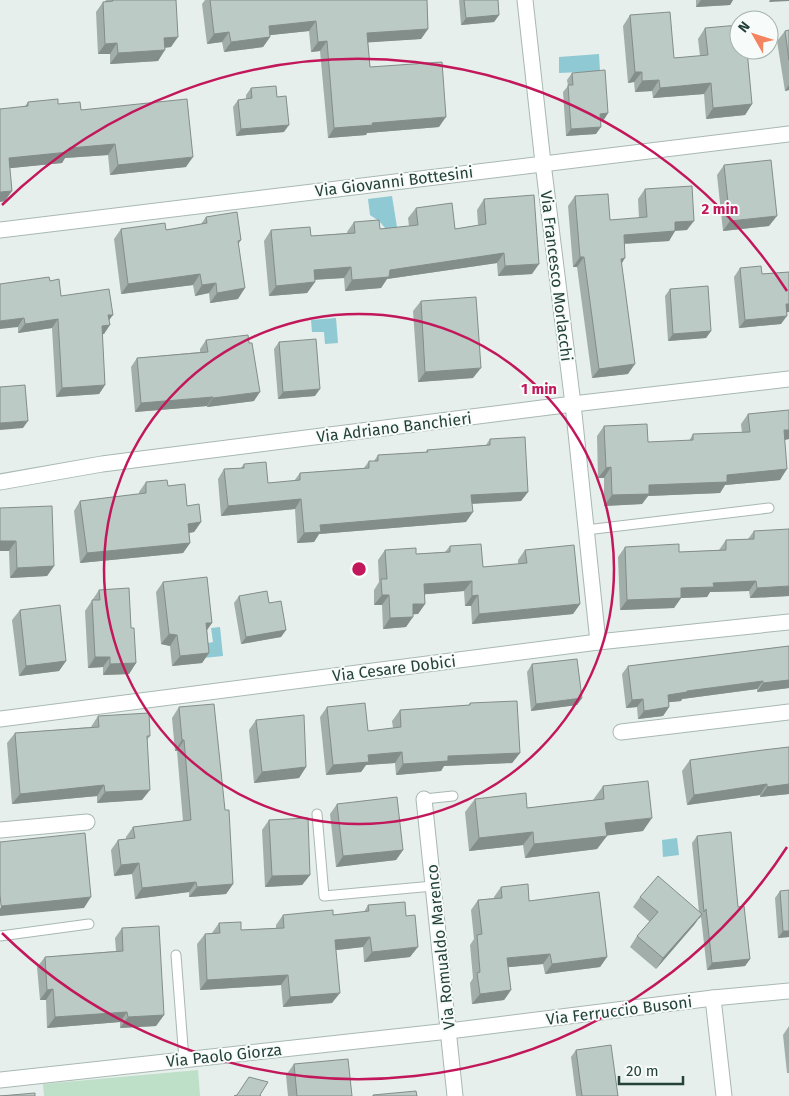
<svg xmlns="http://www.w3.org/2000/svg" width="789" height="1096" viewBox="0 0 789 1096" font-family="'Fira Sans',sans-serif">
<rect width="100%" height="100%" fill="#e6efeb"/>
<polygon fill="#bfe0c8" points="198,1070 200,1096 44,1096 43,1084"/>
<g fill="#8ec9d4">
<polygon points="599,54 600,71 559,73 559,57"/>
<polygon points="392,196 397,227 386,229 379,221 370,215 368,199"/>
<polygon points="336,318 338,343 325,344 324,332 312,332 311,320"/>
<polygon points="220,627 223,656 203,658 208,643 213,642 211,628"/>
<polygon points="677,838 679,855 663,857 662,840"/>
</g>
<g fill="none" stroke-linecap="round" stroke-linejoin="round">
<g stroke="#a8b8b2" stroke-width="11">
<g id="service">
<polyline points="586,530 769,508"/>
<polyline points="424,799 453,796"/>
<polyline points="317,814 324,896 433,886"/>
<polyline points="0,936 89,924"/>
<polyline points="176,955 184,1060"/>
</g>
</g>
<g stroke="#a8b8b2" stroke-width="17">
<g id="minor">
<polyline points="525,0 543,163 573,404 598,642"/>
<polyline points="0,230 789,134"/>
<polyline points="0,482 102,464 573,404 789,379"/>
<polyline points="0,719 598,642 789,622"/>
<polyline points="621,732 789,712"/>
<polyline points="424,799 455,1096"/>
<polyline points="0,830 87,822"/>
<polyline points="713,998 724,1096"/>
<polyline points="0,1080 449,1031 713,998 789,991"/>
</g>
</g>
<use href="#service" stroke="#fff" stroke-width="9"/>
<use href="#minor" stroke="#fff" stroke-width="15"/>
</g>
<g fill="#a1aea9">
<polygon points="106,0 176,0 171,47 165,48 158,61 110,64 110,54 98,54 96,12 103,2 105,2"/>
<polygon points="205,0 427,0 428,29 421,39 368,42 370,67 439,127 367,133 366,135 328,138 320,51 311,52 309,31 270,35 270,37 263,47 224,52 222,42 207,44 202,4"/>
<polygon points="459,0 498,0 499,15 494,22 461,25"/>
<polygon points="696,0 733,0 730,5 696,7"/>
<polygon points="630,15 674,58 700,56 698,39 705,28 752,104 745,115 706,119 704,94 653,98 652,91 635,92 634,82 628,83 623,26"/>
<polygon points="789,30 789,90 785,91 777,41 785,31"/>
<polygon points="572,73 608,113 603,121 600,121 596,134 566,136 563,92 568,86 567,80"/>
<polygon points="251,88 277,97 284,132 236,136 233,107 238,100 246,99 246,95"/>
<polygon points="28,102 58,104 81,110 186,167 110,175 108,155 65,158 62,163 10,168 5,201 0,202 25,106"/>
<polygon points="724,165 769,226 723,231 717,175"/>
<polygon points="645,189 687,230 675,231 669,241 624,244 621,264 628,374 592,378 577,267 573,267 568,206 575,196 610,220 639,218 638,199"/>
<polygon points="484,199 532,274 498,276 497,263 387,279 381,288 345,291 344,278 314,280 315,282 307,293 269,296 264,241 271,230 311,236 347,233 347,232 354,222 380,229 409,226 408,218 416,208 455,229 478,225 477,210"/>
<polygon points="206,217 241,240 238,245 238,299 210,303 209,293 195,296 193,285 121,294 114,239 121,229 166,230 201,224"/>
<polygon points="740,268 762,274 789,272 789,312 787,312 781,324 739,328 734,277"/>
<polygon points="50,281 61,296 109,320 104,334 102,334 105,385 99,394 56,397 52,328 18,333 18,327"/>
<polygon points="670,289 711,331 706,338 668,341 665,296"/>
<polygon points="421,301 473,378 418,382 413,311"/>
<polygon points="206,340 254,401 207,407 207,406 135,412 131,367 137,358 200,352 200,349"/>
<polygon points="279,342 315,396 278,399 274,349"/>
<polygon points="789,410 789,439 785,440 780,480 725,485 720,493 648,496 642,504 604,506 604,478 598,478 597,436 604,426 648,442 689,441 693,434 742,433 741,424 748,414"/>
<polygon points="490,439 528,492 521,501 472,504 466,522 319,534 314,542 297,543 295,509 221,516 218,479 224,469 241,468 244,464 268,483 294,481 300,473 364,468 369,461 374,461 378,455 426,452 427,450 486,445"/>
<polygon points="146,482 168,486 187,506 201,522 194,532 189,533 190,543 183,553 80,563 74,511 80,501 139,494 139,492"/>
<polygon points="0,508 54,566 47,576 10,578 9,551 0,551"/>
<polygon points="754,531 789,596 750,598 749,591 710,592 707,597 681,598 674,608 620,610 618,557 625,547 679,552 719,550 726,540 748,539"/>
<polygon points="450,546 483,567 518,564 518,560 525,550 580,604 573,614 472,624 471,606 465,606 464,591 425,594 425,604 418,614 413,614 406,627 383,629 382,605 374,605 374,590 379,582 378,560 385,550 416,554 445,552"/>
<polygon points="163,582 207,630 209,653 202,663 172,666 170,646 161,644 156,592"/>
<polygon points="99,590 131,628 136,663 129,674 103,675 103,667 88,668 85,611"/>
<polygon points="239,596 269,603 286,630 281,637 241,644 234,603"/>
<polygon points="20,610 66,661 59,671 19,676 12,620"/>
<polygon points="789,646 789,688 757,692 757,689 682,699 681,701 669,702 669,707 663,716 638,719 637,707 626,708 622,674 628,666"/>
<polygon points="532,664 582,698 577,705 531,711 527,672"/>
<polygon points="470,703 520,753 512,763 444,766 441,771 396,775 395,763 366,765 361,772 326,775 320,717 327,707 368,731 393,728 392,721 400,710 469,705"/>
<polygon points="179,707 225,810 233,884 226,894 189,897 189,892 135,899 132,874 114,876 111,850 118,840 126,839 126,837 133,827 183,821 177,751 175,751 172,718"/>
<polygon points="98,716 150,736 147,740 142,800 97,803 97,796 12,804 7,743 15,733 91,727"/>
<polygon points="256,720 306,767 299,778 254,783 249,730"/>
<polygon points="789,747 789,794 760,797 760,795 687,805 682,771 690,760"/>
<polygon points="603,786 643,831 607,835 597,849 525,858 523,845 469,851 465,812 475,799 527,808 593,800"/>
<polygon points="337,804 403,850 396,860 336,867 330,814"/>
<polygon points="269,820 310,875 302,885 265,887 262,830"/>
<polygon points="697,836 738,907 750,959 745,966 707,970 701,917 699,919 699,918 694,925 656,969 630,947 637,936 650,922 633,907 640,897 699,912 692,843"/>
<polygon points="501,887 529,901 607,957 600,967 545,974 543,964 508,967 511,990 504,1000 472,1004 470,983 473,978 470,945 474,939 471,910 478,900 494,898 494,897"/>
<polygon points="780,891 789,937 778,938 775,898"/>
<polygon points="368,905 410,957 364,962 363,947 336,950 332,1003 283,1007 281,985 200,990 197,944 205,934 212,933 219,923 241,930 276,928 276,925 283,915 333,915 364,912"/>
<polygon points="122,928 164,1015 156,1026 120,1028 120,1022 47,1028 46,1000 40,1000 37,967 45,957 116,951 115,938"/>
<polygon points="789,1026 789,1073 787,1073 783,1035"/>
<polygon points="576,1050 618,1096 576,1096 571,1057"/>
<polygon points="294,1064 352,1096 288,1096 286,1075"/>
</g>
<g fill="#838d89">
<polygon points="701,0 733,0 730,5 696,7"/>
<polygon points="770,0 789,0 789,1 769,2"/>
<polygon points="499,15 494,22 461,25 466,18"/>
<polygon points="316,21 309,31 262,36 269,26"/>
<polygon points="428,29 421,39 360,43 367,33"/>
<polygon points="229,32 222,42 207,44 214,34"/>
<polygon points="178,37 171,47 157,48 164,38"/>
<polygon points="270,37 263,47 224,52 231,42"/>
<polygon points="327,41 320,51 311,52 318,42"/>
<polygon points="117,43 110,54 98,54 105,44"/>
<polygon points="165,50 158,61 110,64 118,53"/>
<polygon points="635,72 642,72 634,82 628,83"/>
<polygon points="659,80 652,91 635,92 642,81"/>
<polygon points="711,83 704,94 653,98 660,88"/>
<polygon points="789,85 789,90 785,91"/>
<polygon points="752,104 745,115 706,119 713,108"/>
<polygon points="608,113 603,121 595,121 600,114"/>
<polygon points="446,117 439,127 367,133 366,135 328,138 334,128 372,123"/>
<polygon points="289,125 284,132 236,136 241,129"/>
<polygon points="601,127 596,134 566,136 571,129"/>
<polygon points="115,144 108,155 65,158 62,163 2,169 9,158 69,148"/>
<polygon points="193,157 186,167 110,175 118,165"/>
<polygon points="12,191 5,201 0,202 0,192"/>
<polygon points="777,216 769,226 723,231 730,221"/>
<polygon points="694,221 687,230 668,231 675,222"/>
<polygon points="675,231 669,241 617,244 624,235"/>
<polygon points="504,253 497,263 387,279 381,288 345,291 352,280 390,270"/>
<polygon points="580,257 584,257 577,267 573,267"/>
<polygon points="625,258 619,268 621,259"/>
<polygon points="539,264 532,274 498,276 505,266"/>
<polygon points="351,267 344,278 306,280 314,270"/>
<polygon points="200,274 193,285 121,294 128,284"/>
<polygon points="315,282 307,293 269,296 276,286"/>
<polygon points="216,283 209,293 195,296 202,285"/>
<polygon points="245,288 238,299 210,303 217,293"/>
<polygon points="786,304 789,304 789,312 780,313"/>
<polygon points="108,315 113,315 107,323"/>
<polygon points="787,316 781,324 739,328 745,320"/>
<polygon points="24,318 18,327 0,329 0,321"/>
<polygon points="58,319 52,328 18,333 25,324"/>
<polygon points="110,325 104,334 95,335 102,326"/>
<polygon points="711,331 706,338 668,341 673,334"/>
<polygon points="635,364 628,374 592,378 599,369"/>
<polygon points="481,368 473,378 418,382 425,372"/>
<polygon points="105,385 99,394 56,397 62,388"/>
<polygon points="320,389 315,396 278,399 283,392"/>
<polygon points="260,392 254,401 207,407 213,398"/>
<polygon points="213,397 207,406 135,412 141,403"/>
<polygon points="28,421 23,428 0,430 0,423"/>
<polygon points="784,430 789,430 789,439 777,441"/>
<polygon points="611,467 604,478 598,478 606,468"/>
<polygon points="787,469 780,480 725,485 720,493 648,496 642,504 604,506 612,495 649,485 727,475"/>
<polygon points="528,492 521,501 465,504 471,495"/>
<polygon points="301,499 295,509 221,516 228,506"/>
<polygon points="473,512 466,522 319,534 314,542 297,543 304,533 320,525"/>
<polygon points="201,522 194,532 181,534 188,524"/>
<polygon points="0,541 16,541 9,551 0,551"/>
<polygon points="190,543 183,553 80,563 87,553"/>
<polygon points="54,566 47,576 10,578 17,568"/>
<polygon points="472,581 464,591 417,595 424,584"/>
<polygon points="756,581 749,591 710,592 707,597 681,598 674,608 620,610 627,600 681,588 713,583"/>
<polygon points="789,586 789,596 750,598 757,588"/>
<polygon points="382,595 389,595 382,605 374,605"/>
<polygon points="478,595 471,606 465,606 472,596"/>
<polygon points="413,604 425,604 418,614 406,615"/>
<polygon points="580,604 573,614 472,624 479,614"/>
<polygon points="413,617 406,627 383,629 390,618"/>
<polygon points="206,623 212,623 205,633"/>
<polygon points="286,630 281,637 241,644 246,637"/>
<polygon points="169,634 177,635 170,646 161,644"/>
<polygon points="209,653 202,663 172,666 180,656"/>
<polygon points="95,657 110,657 103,667 88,668"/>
<polygon points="66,661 59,671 19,676 26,666"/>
<polygon points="136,663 129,674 103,675 110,664"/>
<polygon points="789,680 789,688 757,692 763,683"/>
<polygon points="763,681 757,689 682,699 681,701 662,703 668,695 687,691"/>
<polygon points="582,698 577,705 531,711 536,704"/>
<polygon points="643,699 637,707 626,708 632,700"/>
<polygon points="669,707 663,716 638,719 644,711"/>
<polygon points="182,740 184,740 177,751 175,751"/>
<polygon points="402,752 395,763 366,765 361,772 326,775 333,765 368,755"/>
<polygon points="520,753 512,763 444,766 441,771 396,775 403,764 448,756"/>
<polygon points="306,767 299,778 254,783 262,772"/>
<polygon points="767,784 760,795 687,805 694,795"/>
<polygon points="789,784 789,794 760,797 767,787"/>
<polygon points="104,785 97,796 12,804 20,794"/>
<polygon points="150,790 142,800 97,803 105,792"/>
<polygon points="652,818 643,831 596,837 605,823"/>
<polygon points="533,832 523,845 469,851 479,838"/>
<polygon points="607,836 597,849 525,858 534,844"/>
<polygon points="403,850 396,860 336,867 343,856"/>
<polygon points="139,863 132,874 114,876 121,865"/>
<polygon points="310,875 302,885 265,887 272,876"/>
<polygon points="196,882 189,892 135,899 142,888"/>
<polygon points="233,884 226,894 189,897 197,887"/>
<polygon points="91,897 84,908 0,916 0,909 1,906"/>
<polygon points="702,914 694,925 656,969 663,958"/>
<polygon points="783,931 789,931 789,937 778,938"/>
<polygon points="370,937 363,947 328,951 335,940"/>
<polygon points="418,947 410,957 364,962 372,952"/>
<polygon points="550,954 543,964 500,968 507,958"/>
<polygon points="607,957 600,967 545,974 552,964"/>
<polygon points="750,959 745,966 707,970 712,963"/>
<polygon points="288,975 281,985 200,990 207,980"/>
<polygon points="53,989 46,1000 40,1000 47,990"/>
<polygon points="511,990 504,1000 472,1004 480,994"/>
<polygon points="340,993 332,1003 283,1007 290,997"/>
<polygon points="127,1012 120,1022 47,1028 55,1017"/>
<polygon points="164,1015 156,1026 120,1028 128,1017"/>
</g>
<g fill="#bbcac4" stroke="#838d89">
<polygon points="113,0 176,0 178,37 164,38 165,50 118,53 117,43 105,44 103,2 113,1"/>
<polygon points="210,0 427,0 428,29 367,33 370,67 442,62 446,117 372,123 373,125 334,128 327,41 318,42 316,21 269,26 270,37 231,42 229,32 214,34"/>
<polygon points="464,0 498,0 499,15 466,18"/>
<polygon points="670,12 674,58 708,55 705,28 739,25 739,50 747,50 752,104 713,108 711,83 660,88 659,80 642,81 642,72 635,72 630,15"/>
<polygon points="789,30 789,60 785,31"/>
<polygon points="605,70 608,113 600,114 601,127 571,129 568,85 573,85 572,73"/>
<polygon points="276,86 277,97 286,96 289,125 241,129 238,100 252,98 251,88"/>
<polygon points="58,99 58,104 80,102 81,110 187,99 193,157 118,165 115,144 69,148 69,152 9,158 12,191 0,192 0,109 28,106 28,102"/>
<polygon points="771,160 777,216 730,221 724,165"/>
<polygon points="692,186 694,221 675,222 675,231 624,235 625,258 621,259 635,364 599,369 584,257 580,257 575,196 608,194 610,220 647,217 645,189"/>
<polygon points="534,195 539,264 505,266 504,253 390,270 389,277 352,280 351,267 314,270 315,282 276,286 271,230 310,227 311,236 355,233 354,222 379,220 380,229 418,225 416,208 452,203 455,229 486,224 484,199"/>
<polygon points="237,212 241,240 238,241 245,288 217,293 216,283 202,285 200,274 128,284 121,229 165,223 166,230 207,223 206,217"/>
<polygon points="761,266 762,274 789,272 789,304 786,304 787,316 745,320 740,268"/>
<polygon points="49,277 50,281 59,279 61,296 109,289 113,315 108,315 110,325 102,326 105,385 62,388 58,319 25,324 24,318 0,321 0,284"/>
<polygon points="708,286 711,331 673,334 670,289"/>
<polygon points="476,297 481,368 425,372 421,301"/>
<polygon points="248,335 249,343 252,343 260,392 213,398 213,397 141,403 137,358 208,352 206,340"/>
<polygon points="316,339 320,389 283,392 279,342"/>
<polygon points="25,385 28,421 0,423 0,387"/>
<polygon points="789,410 789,430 784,430 787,469 727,475 727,482 649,485 649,494 612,495 611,467 606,468 604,426 647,424 648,442 693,440 693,434 750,432 748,414"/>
<polygon points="525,437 528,492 471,495 473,512 320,525 321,532 304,533 301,499 228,506 224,469 244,468 244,464 266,462 268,483 300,480 300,473 369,468 369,461 378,461 378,455 428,452 427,450 490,445 490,439"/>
<polygon points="167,480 168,486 185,484 187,506 199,504 201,522 188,524 190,543 87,553 80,501 146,493 146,482"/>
<polygon points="52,506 54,566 17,568 16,541 0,541 0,508"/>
<polygon points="789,529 789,586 757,588 756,581 713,583 714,587 681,588 681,598 627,600 625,547 679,544 679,552 726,550 726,540 754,539 754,531"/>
<polygon points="481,544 483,567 527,563 525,550 574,545 580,604 479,614 478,595 472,596 472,581 424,584 425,604 413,604 413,617 390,618 389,595 382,595 381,579 387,579 385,550 416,548 416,554 450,552 450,546"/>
<polygon points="207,577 212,623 206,623 209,653 180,656 177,635 169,634 163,582"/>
<polygon points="129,588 131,628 134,628 136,663 110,664 110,657 95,657 92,600 100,600 99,590"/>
<polygon points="267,591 269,603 281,601 286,630 246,637 239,596"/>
<polygon points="60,605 66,661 26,666 20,610"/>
<polygon points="789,646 789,680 763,683 763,681 687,691 687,692 668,695 669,707 644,711 643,699 632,700 628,666"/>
<polygon points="577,659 582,698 536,704 532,664"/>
<polygon points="517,701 520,753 448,756 448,761 403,764 402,752 368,755 369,762 333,765 327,707 365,703 368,731 401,727 400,710 470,705 470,703"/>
<polygon points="214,704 225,810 229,810 233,884 197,887 196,882 142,888 139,863 121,865 118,840 135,838 133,827 191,820 184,740 182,740 179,707"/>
<polygon points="149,713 150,736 147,736 150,790 105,792 104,785 20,794 15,733 99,727 98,716"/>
<polygon points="304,715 306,767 262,772 256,720"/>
<polygon points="789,747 789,784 767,787 767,784 694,795 690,760 763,750"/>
<polygon points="648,781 652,818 605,823 607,836 534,844 533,832 479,838 475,799 526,793 527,808 604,799 603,786"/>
<polygon points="397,797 403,850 343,856 337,804"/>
<polygon points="308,818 310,875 272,876 269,820"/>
<polygon points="731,832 738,907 744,906 750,959 712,963 706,909 704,912 697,836"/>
<polygon points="85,833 91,897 1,906 0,894 0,842"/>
<polygon points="658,876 702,914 663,958 637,936 658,912 640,897"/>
<polygon points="528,884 529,901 599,892 607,957 552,964 550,954 507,958 511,990 480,994 477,973 480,972 477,935 482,934 478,900 502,898 501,887"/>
<polygon points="789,890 789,931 783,931 780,891"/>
<polygon points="405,902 406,916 415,915 418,947 372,952 370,937 335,940 340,993 290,997 288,975 207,980 205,934 220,933 219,923 241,922 241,930 284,928 283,915 333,910 333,915 369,911 368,905"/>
<polygon points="159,926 164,1015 128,1017 127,1012 55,1017 53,989 47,990 45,957 123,951 122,928"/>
<polygon points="611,1045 618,1096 582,1096 576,1050"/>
<polygon points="348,1059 352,1096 297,1096 294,1064"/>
<polygon points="249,1077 268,1082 260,1095 261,1096 234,1096 237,1095"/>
<polygon points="416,1091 417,1096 373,1096 373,1095"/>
<polygon points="35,1093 35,1096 0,1096"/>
</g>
<g fill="none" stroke="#c2185b" stroke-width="2.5">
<circle cx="359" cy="569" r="255"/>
<path d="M787 847A510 510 0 0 1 2 933M2 205A510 510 0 0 1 787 291"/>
</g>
<g text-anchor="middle" stroke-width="4" stroke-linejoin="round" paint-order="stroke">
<g font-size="16" fill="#24423a" stroke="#f7fbf9">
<text transform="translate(394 181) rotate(-7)" y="6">Via Giovanni Bottesini</text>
<text transform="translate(557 276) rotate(83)" y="6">Via Francesco Morlacchi</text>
<text transform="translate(394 427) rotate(-7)" y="6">Via Adriano Banchieri</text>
<text transform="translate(394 668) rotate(-7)" y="6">Via Cesare Dobici</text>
<text transform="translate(440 947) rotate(-96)" y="6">Via Romualdo Marenco</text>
<text transform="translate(619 1010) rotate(-7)" y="6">Via Ferruccio Busoni</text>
<text transform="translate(224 1055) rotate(-6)" y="6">Via Paolo Giorza</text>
</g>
</g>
<circle cx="359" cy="569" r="8" fill="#c2185b" stroke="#f7fbf9" stroke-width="2.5"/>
<g font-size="15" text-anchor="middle" font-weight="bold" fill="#c2185b" stroke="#f7fbf9" stroke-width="4" stroke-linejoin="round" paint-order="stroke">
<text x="720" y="214">2 min</text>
<text x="539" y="394">1 min</text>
</g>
<g transform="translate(754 35) rotate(309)"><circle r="24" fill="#f7fbf9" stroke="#a3b1ad"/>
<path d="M0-4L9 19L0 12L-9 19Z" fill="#f4845f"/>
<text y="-8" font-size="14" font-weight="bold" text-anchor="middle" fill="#24423a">N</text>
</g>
<path d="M619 1076v8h64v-8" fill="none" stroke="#24423a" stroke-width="2.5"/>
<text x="626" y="1076" font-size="15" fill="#24423a" stroke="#f7fbf9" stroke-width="4" paint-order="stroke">20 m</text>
</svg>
